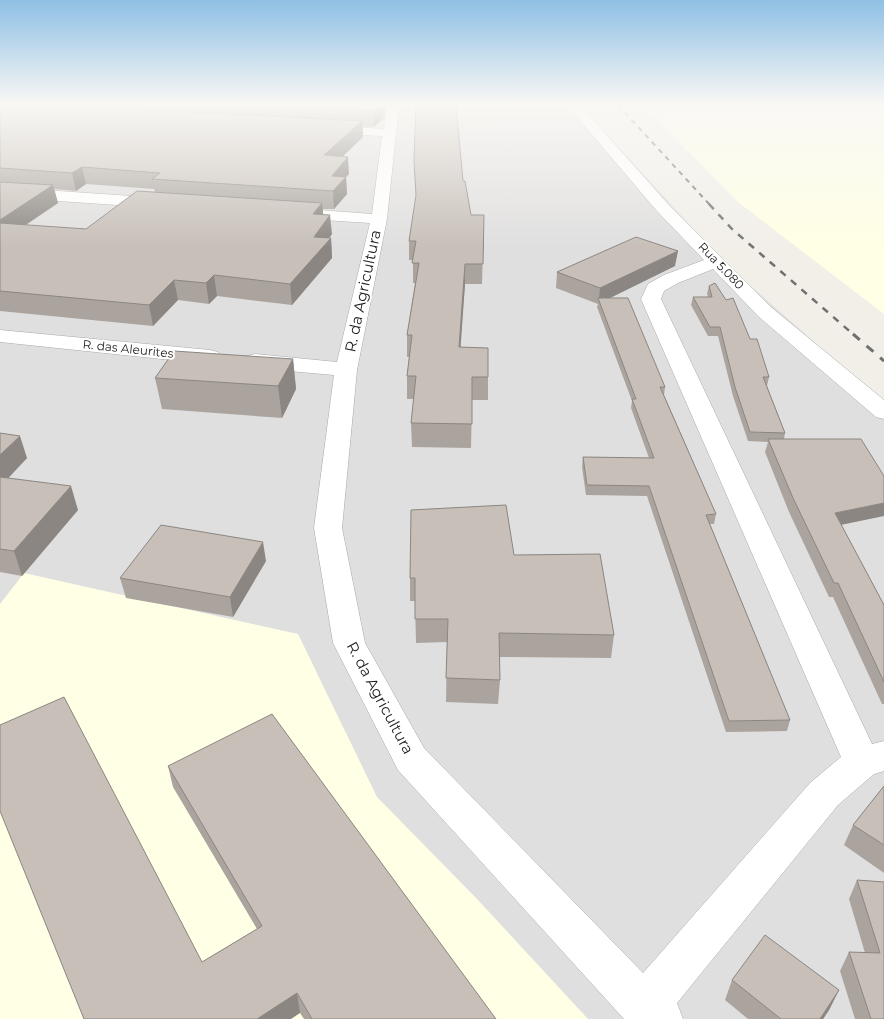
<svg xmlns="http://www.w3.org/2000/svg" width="884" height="1019" viewBox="0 0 884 1019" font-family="Montserrat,sans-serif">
<rect width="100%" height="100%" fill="#f2efe9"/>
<polygon fill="#e0dfdf" points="0,105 580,105 725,263 884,404 884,1019 0,1019"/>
<g fill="#ffffe5">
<polygon points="643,105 884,105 884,314 738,202"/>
<polygon points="24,573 298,634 377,797 478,900 588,1019 0,1019 0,604"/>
</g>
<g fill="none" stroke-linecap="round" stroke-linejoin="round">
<g stroke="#a9a9a9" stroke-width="1">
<g id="minor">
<polygon points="387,105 399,105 387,219 357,370 342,528 365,643 424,748 643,973 810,783 841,757 641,299 648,284 664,275 704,260 656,210 567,105 580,105 668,204 772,308 884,400 884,419 876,417 758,316 713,269 678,283 664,291 661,299 872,744 884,741 884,771 874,774 838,805 677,1003 683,1019 624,1019 398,770 333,643 314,528 334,375 255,368 247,366 244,361 247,356 255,354 337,362 370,223 293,218 287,216 285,213 287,210 293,208 372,214 382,136 325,133 318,129 325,125 384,129"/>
<polygon points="0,187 161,198 167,200 169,203 167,206 161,208 0,197"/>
<polygon points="0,330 210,350 218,352 221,357 218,362 210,364 0,342"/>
</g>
</g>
<use href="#minor" fill="#fff" fill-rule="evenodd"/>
<polyline stroke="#707070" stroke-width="2" stroke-dasharray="5 5" stroke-linecap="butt" points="618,105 710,205"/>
<polyline stroke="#707070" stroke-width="2.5" stroke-dasharray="7 7" stroke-linecap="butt" points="709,204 732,229 854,335"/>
<polyline stroke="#707070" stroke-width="3" stroke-dasharray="9 9" stroke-linecap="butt" points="853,334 884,361"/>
</g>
<g fill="#aba49e" fill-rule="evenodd">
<path d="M0,105H386L384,118L374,127L363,126V137L342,157L349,174L346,177L347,194L334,209H323V215L332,234L329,238H331L332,258L292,305L217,296L209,304L178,300L153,326L0,311ZM86,184L154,189L155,192L86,229L26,225L58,203L54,189L76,191Z"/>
<polygon points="414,161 463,181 471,215 484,215 482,284 465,284 460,347 488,377 488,400 472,400 471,448 412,447 411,423 414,399 407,399 407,376 409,357 407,357 407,335 415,283 413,283 413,260 409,260 409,241 416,197"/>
<polygon points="675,266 609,298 665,387 664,395 716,514 714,524 710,524 790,720 787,731 726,732 647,496 586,495 582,467 583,457 649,458 631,408 632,401 597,307 598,304 556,288 557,272"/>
<polygon points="709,286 750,339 769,377 767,386 785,433 784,439 841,525 884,605 884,704 882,704 833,597 829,597 789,512 765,452 768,442 748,441 733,396 718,336 708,336 691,305 693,297 708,297 707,294"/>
<polygon points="293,359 296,389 282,418 162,409 155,378"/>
<polygon points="0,433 27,458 8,478 78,510 22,576 0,572"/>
<polygon points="514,555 614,635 611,658 499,657 500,680 498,704 446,702 447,642 416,643 415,601 410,601 410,578"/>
<polygon points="266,561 233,617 126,598 120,578"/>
<polygon points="168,766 496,1019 304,1019 300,1013 84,1019 202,962 257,929 173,787"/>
<polygon points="884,786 884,873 844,845 853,825"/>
<polygon points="857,880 884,882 884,1019 855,1019 840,971 849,952 865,953 849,899"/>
<polygon points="732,980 839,990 829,1010 823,1019 748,1019 725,1000"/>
</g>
<g fill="#8b8681">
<polygon points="381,105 386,105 384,118 374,127 374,111"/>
<polygon points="362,121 363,137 326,172 324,155"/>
<polygon points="348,157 349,174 346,177 347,194 334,209 332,176"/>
<polygon points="82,167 86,184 76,191 72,173"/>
<polygon points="53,185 58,203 1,241 0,238 0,220"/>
<polygon points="322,203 324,222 313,214"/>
<polygon points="330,215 332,234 319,252 331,238 332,258 292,305 290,284 314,237"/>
<polygon points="678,251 675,266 600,303 599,299 600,288"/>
<polygon points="465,264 465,284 459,370 459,347"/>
<polygon points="214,275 217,296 209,304 206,283"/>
<polygon points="174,280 178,300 153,326 149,305"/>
<polygon points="293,359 296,389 282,418 278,386"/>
<polygon points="20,436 27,458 0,487 0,455"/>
<polygon points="71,486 78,510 22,576 14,551"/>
<polygon points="884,503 884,516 831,527 835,513"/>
<polygon points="263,542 266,561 233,617 230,597"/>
<polygon points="839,990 829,1010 823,1019 820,1019"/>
<polygon points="297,993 300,1013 291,1019 257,1019"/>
</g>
<g fill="#c7bfb8" stroke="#8b8681">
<polygon points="0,105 52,105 362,121 324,155 348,157 332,176 346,177 333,191 152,179 160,173 82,167 72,173 0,168"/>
<polygon points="254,105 381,105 374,111"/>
<polygon points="416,105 456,105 463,181 465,181 471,215 484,215 483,264 465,264 459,347 488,348 488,377 472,377 472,424 411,423 416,376 407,376 412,335 407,335 419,263 412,263 416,241 409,241 416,195 414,161"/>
<polygon points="0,182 53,185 0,220"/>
<polygon points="137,191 322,203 313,214 330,215 314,237 331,238 290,284 214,275 206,283 174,280 149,305 0,291 0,223 86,229"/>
<polygon points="636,237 678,251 600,288 557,272"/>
<polygon points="715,283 726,300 733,298 750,339 757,339 769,377 763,377 785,433 750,432 735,387 720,327 710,327 693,297 712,297 709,286"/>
<polygon points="598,298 628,298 665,387 660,387 716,514 706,515 790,720 729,721 649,486 587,485 583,457 654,458 632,399 636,399"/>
<polygon points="174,351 293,359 278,386 155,378"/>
<polygon points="0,433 20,436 0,455"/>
<polygon points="768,439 861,439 884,476 884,503 835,513 884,605 884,682 838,583 834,583 793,498"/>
<polygon points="0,477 71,486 14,551 0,549"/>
<polygon points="506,505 514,555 600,554 614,635 499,633 500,680 446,678 448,619 415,619 415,578 410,578 411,510"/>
<polygon points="161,525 263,542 230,597 120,578"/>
<polygon points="64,697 202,962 262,926 168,766 272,714 496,1019 312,1019 297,993 257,1019 84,1019 0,811 0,725"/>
<polygon points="884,786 884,845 853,825"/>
<polygon points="857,880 884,882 884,1019 871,1019 849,952 880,953"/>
<polygon points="765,935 839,990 820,1019 781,1019 732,980"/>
</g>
<linearGradient id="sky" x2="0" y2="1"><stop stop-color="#8fc0e4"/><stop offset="0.42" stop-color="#f9f8f5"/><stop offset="1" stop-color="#f9f8f5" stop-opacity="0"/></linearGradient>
<rect width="884" height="248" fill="url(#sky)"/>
<g text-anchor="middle" stroke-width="4" stroke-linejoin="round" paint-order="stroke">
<g font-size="12" fill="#222" stroke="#fff">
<text transform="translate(721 266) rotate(46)" y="4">Rua 5.080</text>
<text transform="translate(128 349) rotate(6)" y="4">R. das Aleurites</text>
</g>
<g font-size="15" fill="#222" stroke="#fff">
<text transform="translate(363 291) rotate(-78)" y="5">R. da Agricultura</text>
<text transform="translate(380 698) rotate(62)" y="5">R. da Agricultura</text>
</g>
</g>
</svg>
